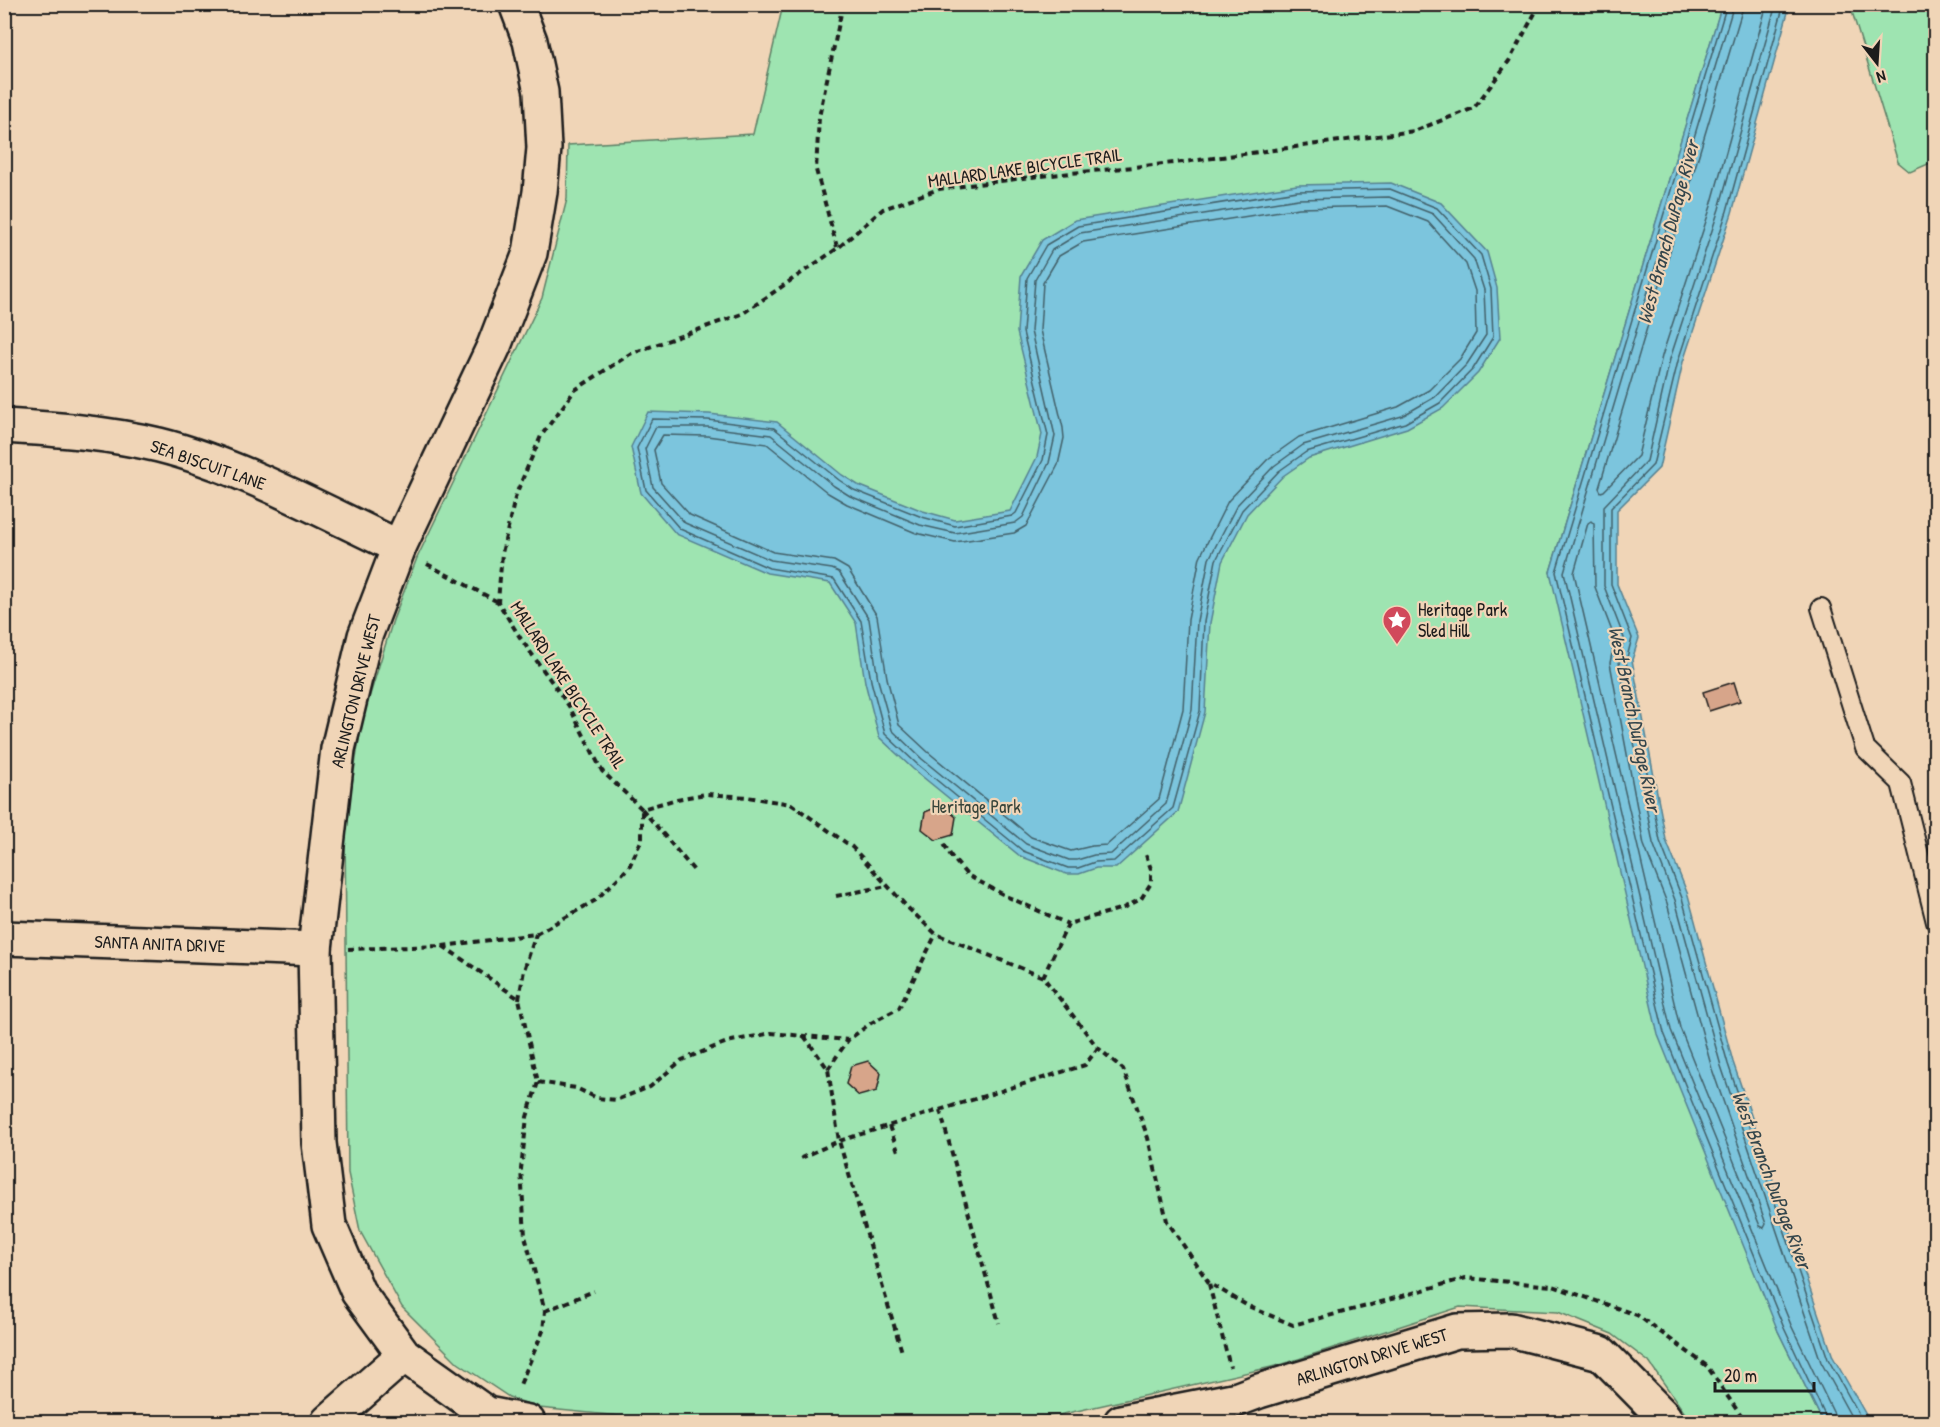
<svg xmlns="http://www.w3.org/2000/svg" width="1940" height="1427" viewBox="0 0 1940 1427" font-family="'Patrick Hand',sans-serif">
<rect width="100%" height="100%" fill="#f0d5b7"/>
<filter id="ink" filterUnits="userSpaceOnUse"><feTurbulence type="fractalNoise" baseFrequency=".0167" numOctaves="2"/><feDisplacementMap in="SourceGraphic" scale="12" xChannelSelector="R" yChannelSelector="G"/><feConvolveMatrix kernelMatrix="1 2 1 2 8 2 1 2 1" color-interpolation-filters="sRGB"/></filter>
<g filter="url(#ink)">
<g fill="#9ee4b1" stroke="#5d8066" stroke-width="1.5">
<polygon points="783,5 1722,5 1550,572 1778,1331 1823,1422 1691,1422 1649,1362 1612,1334 1558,1312 1460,1307 1280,1365 1059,1415 931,1422 787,1422 650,1419 539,1408 509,1397 458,1363 402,1307 360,1231 348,1173 345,828 362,721 393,620 417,558 542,298 567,199 568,145 753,134"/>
<polygon points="1850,5 1935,5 1935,161 1910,172 1898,162"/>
</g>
<g fill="#7cc5dd" stroke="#568190" stroke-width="1.5">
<polygon points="1722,4 1790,5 1732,213 1683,362 1659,468 1617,510 1617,584 1639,638 1632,660 1666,840 1688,895 1733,1062 1833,1357 1870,1422 1823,1422 1778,1331 1658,1035 1550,572"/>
<polygon points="1391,183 1441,203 1487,252 1497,288 1500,338 1478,373 1443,408 1407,428 1309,458 1283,476 1247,514 1222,562 1210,623 1205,712 1178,812 1116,868 1096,868 1079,874 1066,874 1020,856 913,769 879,737 865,682 856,623 830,583 767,573 676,534 641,493 631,447 648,412 709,414 777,422 842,475 858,485 923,511 955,520 1010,511 1037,457 1042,434 1017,332 1021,276 1042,240 1075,220 1297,185"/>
</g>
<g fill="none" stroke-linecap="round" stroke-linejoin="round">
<g stroke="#426069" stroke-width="1.5">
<polyline points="1727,4 1556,572 1664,1033 1784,1328 1828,1422"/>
<polyline points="1734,4 1564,572 1671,1030 1791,1325 1834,1414 1836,1422"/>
<polyline points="1744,4 1599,488 1601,492 1604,491 1638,456 1662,356 1711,206 1767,4"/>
<polyline points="1776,4 1719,209 1670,359 1647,461 1604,506 1604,586 1624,638 1619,662 1653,843 1675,900 1721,1066 1821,1362 1854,1422"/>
<polyline points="1784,4 1727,211 1678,361 1653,465 1611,508 1611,584 1632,638 1626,661 1660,841 1682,898 1728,1064 1828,1359 1863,1422"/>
<polygon points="1390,189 1437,208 1481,255 1491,289 1493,337 1473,369 1440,403 1405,423 1306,452 1279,471 1242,510 1216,560 1204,622 1200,711 1173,808 1114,861 1095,862 1078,868 1068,868 1023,851 917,764 885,734 871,681 861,621 834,579 769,568 680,529 646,490 637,448 652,419 708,420 774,428 839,480 854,490 922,517 955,526 1012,516 1016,513 1043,460 1048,435 1023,332 1027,278 1046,245 1078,226 1297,191"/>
<polygon points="1389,197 1433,214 1474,259 1484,290 1486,335 1467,364 1435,397 1402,416 1303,445 1274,466 1237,505 1209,559 1197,621 1192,710 1166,804 1111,854 1094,855 1077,860 1069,860 1026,844 922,759 892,730 878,680 869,619 839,572 832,569 771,560 685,523 653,487 645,449 656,427 708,427 771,435 834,486 850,496 920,525 955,533 1015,523 1023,517 1049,463 1055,436 1031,331 1035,280 1052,250 1080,233 1185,217 1298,199"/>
<polygon points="1387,206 1428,222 1466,264 1475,291 1476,333 1460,359 1429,390 1398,407 1299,437 1268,459 1228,501 1200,557 1188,620 1183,709 1159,799 1107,845 1092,846 1071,851 1031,837 928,752 899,725 887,678 877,616 848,569 834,561 773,552 690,515 661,483 654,450 663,435 707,436 767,444 828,493 847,504 916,533 955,542 1014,533 1026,526 1058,465 1064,438 1063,428 1040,330 1043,283 1059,256 1083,242 1299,208"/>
<polygon points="1591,521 1594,524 1595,587 1615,639 1610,663 1644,845 1667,903 1712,1069 1766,1224 1764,1228 1760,1226 1680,1028 1574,573 1588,523"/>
</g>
</g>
<g fill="#d7a58a" stroke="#1c1c1c" stroke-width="1.5">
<polygon points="1734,682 1740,701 1709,711 1703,692"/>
<polygon points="942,805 956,817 953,835 936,840 922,829 925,812"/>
<polygon points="868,1061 881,1073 877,1091 859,1096 846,1084 851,1066"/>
</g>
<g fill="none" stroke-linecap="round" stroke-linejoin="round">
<g stroke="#1c1c1c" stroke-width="22">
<polyline id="service" points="1821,608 1865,748 1901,783 1936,922"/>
</g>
<g stroke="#1c1c1c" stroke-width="38">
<g id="minor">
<polyline points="516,4 530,41 541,92 544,148 540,192 530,253 494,346 399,547 365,636 338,749 315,949 319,1143 329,1225 358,1292 404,1355 487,1414 528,1422"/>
<path d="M4,426C56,429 108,433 159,445C239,465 324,512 399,547"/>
<polyline points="4,938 315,949"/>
<polyline points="328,1422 404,1355"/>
<polyline points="1121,1422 1238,1399 1259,1391 1457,1331 1511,1330 1601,1353 1663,1416 1667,1422"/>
</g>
</g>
<g stroke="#1c1c1c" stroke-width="4" stroke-dasharray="6 4.5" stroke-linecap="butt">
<polyline points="1540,4 1509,61 1474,108 1414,131 1184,162 1031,177 939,189 883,209 838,248 742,314 630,354 575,390 541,436 516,494 502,553 498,602 521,639 569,706 602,771 642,809 677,799 706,794 747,797 791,804 852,847 908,908 936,934 1043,977 1098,1048 1123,1069 1148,1138 1167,1221 1209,1283 1248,1306 1293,1325 1367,1306 1466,1278 1553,1286 1637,1315 1707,1366 1745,1422"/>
<polyline points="837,247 816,170 819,117 843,4"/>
<polyline points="427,564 498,602"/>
<polyline points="642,809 696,873"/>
<polyline points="944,844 951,856 967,875 1008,897 1068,924"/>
<polyline points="836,896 887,886"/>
<polyline points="443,946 519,999 538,1082 527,1117 521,1169 525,1236 545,1311 543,1331 519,1387"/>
<polyline points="348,949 443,946 536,934 596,900 629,867 642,839 642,809"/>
<polyline points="1043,977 1068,924 1123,908 1141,899 1151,883 1151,869 1146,855"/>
<polyline points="519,999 524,970 536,934"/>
<polyline points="804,1036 828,1069 839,1141 902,1352"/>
<polyline points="828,1069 848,1040"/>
<polyline points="538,1082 576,1088 597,1098 616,1100 650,1087 682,1060 727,1042 771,1033 848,1040 871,1023 899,1008 936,934"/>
<polyline points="940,1110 999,1323"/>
<polyline points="889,1126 898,1151"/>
<polyline points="801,1158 839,1141 1085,1065 1098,1048"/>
<polyline points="1209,1284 1230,1367"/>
<polyline points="545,1311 594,1291"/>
</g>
<use href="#service" stroke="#f0d5b7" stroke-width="18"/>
<use href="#minor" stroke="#f0d5b7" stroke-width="33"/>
</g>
</g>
<defs>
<g id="sight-pin" transform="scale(1.5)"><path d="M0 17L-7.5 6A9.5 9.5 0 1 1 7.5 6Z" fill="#d1495b" stroke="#f0d5b7"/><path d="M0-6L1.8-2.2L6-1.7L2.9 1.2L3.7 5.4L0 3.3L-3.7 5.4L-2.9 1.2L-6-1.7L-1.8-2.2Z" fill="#fff"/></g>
</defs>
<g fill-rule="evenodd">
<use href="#sight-pin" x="1397" y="620"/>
</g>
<g text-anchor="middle" stroke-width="4.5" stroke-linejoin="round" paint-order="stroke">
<g font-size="18" fill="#1c1c1c" stroke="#f0d5b7">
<text transform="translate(1025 168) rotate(-8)" y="6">MALLARD LAKE BICYCLE TRAIL</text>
<text transform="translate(208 465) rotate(19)" y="6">SEA BISCUIT LANE</text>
<text transform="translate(568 685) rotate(57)" y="6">MALLARD LAKE BICYCLE TRAIL</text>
<text transform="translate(356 691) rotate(-76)" y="6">ARLINGTON DRIVE WEST</text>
<text transform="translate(160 944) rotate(2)" y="6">SANTA ANITA DRIVE</text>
<text transform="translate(1372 1357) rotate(-17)" y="6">ARLINGTON DRIVE WEST</text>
</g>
<g font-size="18" fill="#1c1c1c" stroke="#f0d5b7" text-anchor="start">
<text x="1418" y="616">Heritage Park<tspan x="1418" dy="21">Sled Hill</tspan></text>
</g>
<g font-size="18" fill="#36443a" stroke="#f0d5b7">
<text x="976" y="813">Heritage Park</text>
</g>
<g font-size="20" font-style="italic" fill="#34464c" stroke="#f0d5b7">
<text transform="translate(1668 232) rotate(-75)" y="7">West Branch DuPage River</text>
<text transform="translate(1635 719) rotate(78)" y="7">West Branch DuPage River</text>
<text transform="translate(1772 1180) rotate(69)" y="7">West Branch DuPage River</text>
</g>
</g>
<rect width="1940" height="1427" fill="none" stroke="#f0d5b7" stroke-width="24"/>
<rect x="12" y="12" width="1916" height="1403" fill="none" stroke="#1c1c1c" stroke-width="2" filter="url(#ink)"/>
<g transform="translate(1877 63) rotate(163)" stroke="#f0d5b7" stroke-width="4.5" paint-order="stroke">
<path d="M0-4.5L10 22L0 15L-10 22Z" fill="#1c1c1c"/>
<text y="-9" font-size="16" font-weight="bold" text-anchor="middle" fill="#1c1c1c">N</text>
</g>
<path d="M1715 1382v9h99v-9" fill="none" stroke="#1c1c1c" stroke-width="3"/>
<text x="1724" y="1382" font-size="18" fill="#1c1c1c" stroke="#f0d5b7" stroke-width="4.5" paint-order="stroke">20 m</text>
</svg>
